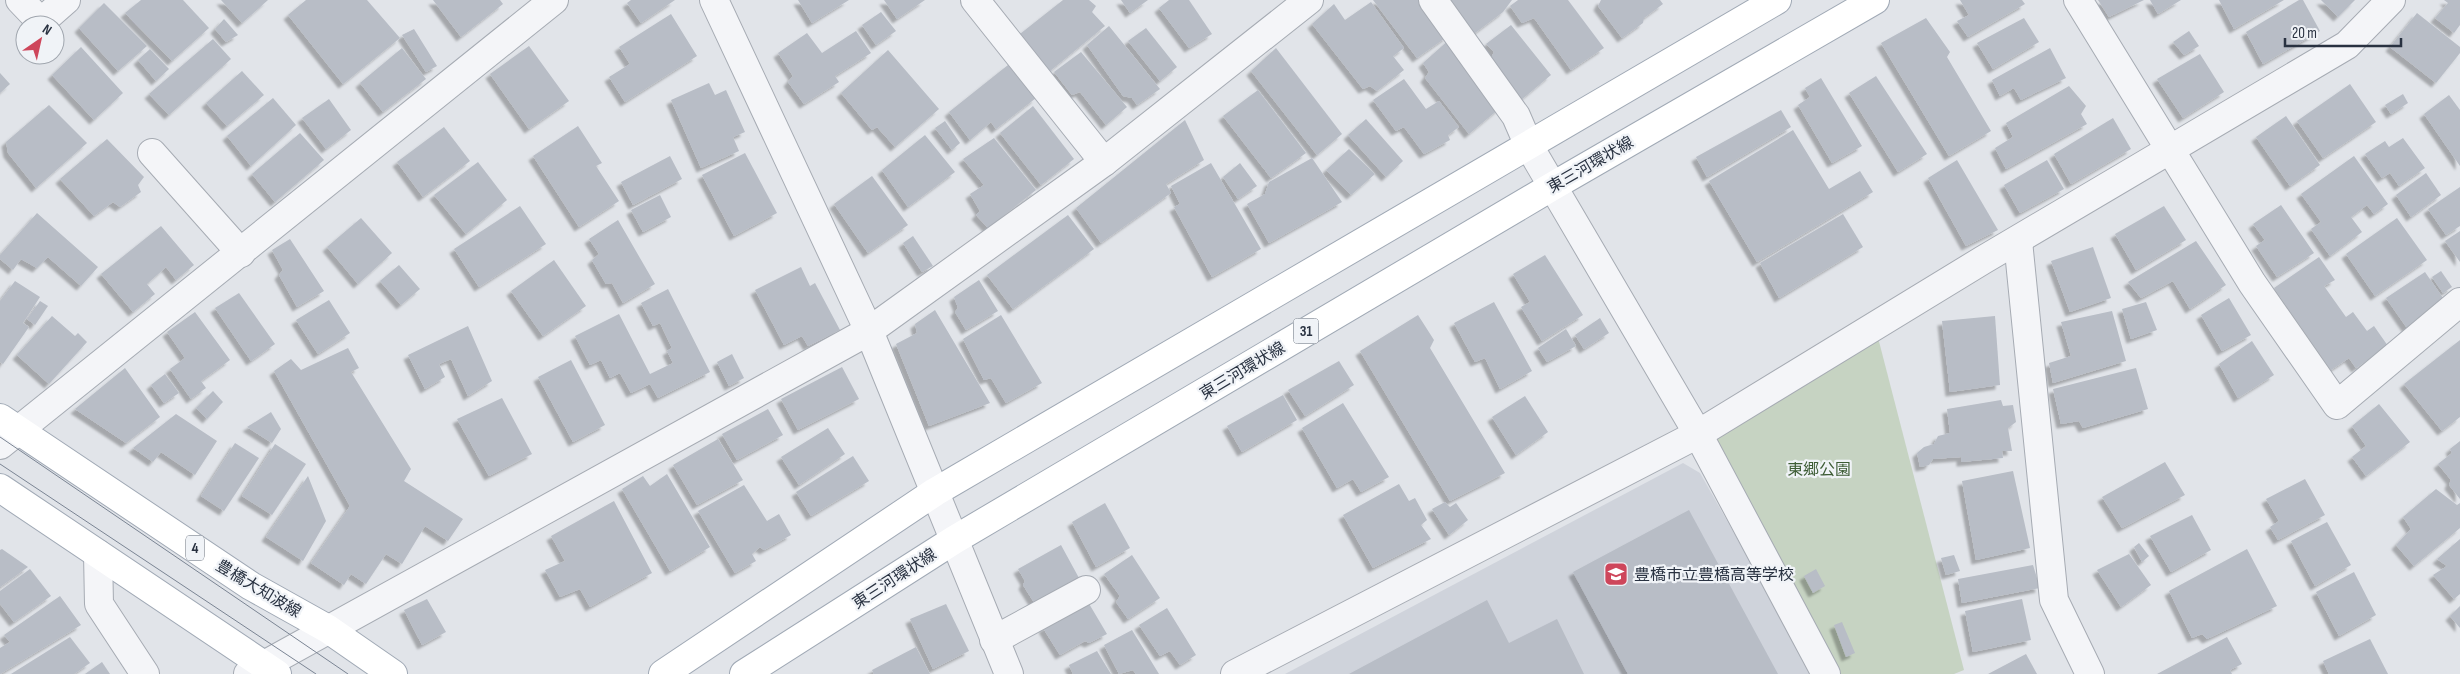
<svg xmlns="http://www.w3.org/2000/svg" width="2460" height="674" viewBox="0 0 2460 674" font-family="'Sofia Sans Condensed','Noto Sans JP',sans-serif">
<defs>
<filter id="shadow"><feDropShadow dx="-4.5" dy="4.5" stdDeviation="1" flood-color="#0004"/></filter>
</defs>
<rect width="100%" height="100%" fill="#e1e4e9"/>
<polygon fill="#cfd3db" points="1683,463 1700,473 1814,674 1285,674"/>
<polygon fill="#c6d3c2" points="1875,326 1964,670 1954,674 1826,674 1698,434"/>
<g fill="#b8bdc6" filter="url(#shadow)">
<polygon points="141,0 183,0 209,28 172,61 125,13"/>
<polygon points="221,0 268,0 242,23"/>
<polygon points="306,0 367,0 400,38 343,84 288,15"/>
<polygon points="433,0 500,0 503,4 461,37"/>
<polygon points="631,0 675,0 641,23 627,3"/>
<polygon points="798,0 849,0 812,23"/>
<polygon points="884,0 925,0 897,19"/>
<polygon points="1063,0 1089,0 1096,6 1092,12 1105,26 1050,71 1020,34"/>
<polygon points="1121,0 1148,0 1130,13"/>
<polygon points="1169,0 1189,0 1212,34 1189,48 1159,8"/>
<polygon points="1373,0 1421,0 1448,36 1417,58"/>
<polygon points="1446,0 1512,0 1503,12 1475,33"/>
<polygon points="1518,0 1568,0 1604,48 1571,70 1534,18 1522,23 1510,6"/>
<polygon points="1601,0 1660,0 1663,4 1644,18 1643,23 1622,38 1598,6"/>
<polygon points="1960,0 2022,0 2025,4 1968,37 1957,21 1969,15"/>
<polygon points="2098,0 2144,0 2109,17"/>
<polygon points="2150,0 2181,0 2158,14"/>
<polygon points="2219,0 2284,0 2234,29"/>
<polygon points="2299,0 2303,0 2320,31 2263,64 2246,32"/>
<polygon points="2321,0 2355,0 2338,17"/>
<polygon points="2444,0 2460,0 2460,25 2454,33 2435,18 2448,3"/>
<polygon points="1371,2 1404,48 1393,56 1404,70 1377,91 1370,86 1363,89 1312,24 1334,4 1345,20"/>
<polygon points="104,3 147,46 118,71 79,28"/>
<polygon points="881,12 896,31 876,45 862,25"/>
<polygon points="2417,13 2460,47 2460,53 2436,83 2390,47"/>
<polygon points="671,14 697,56 625,102 609,77 630,64 619,47"/>
<polygon points="1926,18 1950,52 1947,57 1991,131 1949,156 1881,43"/>
<polygon points="2024,18 2039,42 1993,69 1977,43"/>
<polygon points="224,19 238,35 226,42 215,29"/>
<polygon points="1511,25 1551,75 1521,100 1490,60 1494,52 1486,44"/>
<polygon points="1109,26 1160,89 1137,105 1132,98 1123,96 1087,45"/>
<polygon points="1146,28 1177,67 1160,81 1128,41"/>
<polygon points="414,29 437,66 426,72 402,35"/>
<polygon points="856,31 871,53 835,76 839,82 804,104 788,82 793,76 778,53 807,33 822,53"/>
<polygon points="2189,31 2199,46 2184,55 2173,42"/>
<polygon points="1451,38 1500,108 1469,134 1425,78 1429,72 1423,63"/>
<polygon points="213,39 231,59 169,115 149,94"/>
<polygon points="529,46 569,101 529,129 490,74"/>
<polygon points="81,47 123,93 94,120 52,75"/>
<polygon points="402,48 426,79 383,112 360,83"/>
<polygon points="1276,48 1342,134 1317,155 1251,71"/>
<polygon points="2050,48 2066,78 2021,100 2014,88 2000,96 1992,80"/>
<polygon points="150,49 169,69 156,81 138,60"/>
<polygon points="888,50 939,109 895,147 877,127 872,130 841,93"/>
<polygon points="1081,52 1127,107 1106,125 1080,92 1072,95 1054,72"/>
<polygon points="2200,54 2224,92 2183,118 2157,79"/>
<polygon points="1008,65 1036,98 996,129 991,122 970,140 949,112"/>
<polygon points="242,71 264,95 227,126 206,103"/>
<polygon points="0,73 10,84 0,93"/>
<polygon points="1876,76 1927,154 1898,172 1849,93"/>
<polygon points="1821,78 1862,146 1832,163 1798,105 1810,97 1805,88"/>
<polygon points="1404,79 1426,109 1439,101 1459,127 1448,135 1450,140 1424,154 1404,127 1396,131 1373,100"/>
<polygon points="709,83 715,95 726,90 745,132 733,137 739,151 701,168 671,100"/>
<polygon points="2350,84 2376,122 2323,158 2297,121"/>
<polygon points="2069,86 2086,106 2081,114 2087,124 2006,169 1995,148 2013,137 2006,123"/>
<polygon points="1258,90 1306,153 1271,178 1223,116"/>
<polygon points="2403,94 2408,103 2391,114 2385,105"/>
<polygon points="2449,95 2460,110 2460,166 2424,114"/>
<polygon points="273,98 296,125 251,166 227,136"/>
<polygon points="329,99 351,130 326,149 302,118"/>
<polygon points="49,105 87,143 36,188 8,153 6,142"/>
<polygon points="1033,106 1074,159 1041,185 1000,133"/>
<polygon points="1781,110 1791,127 1707,177 1696,157"/>
<polygon points="2286,116 2320,165 2290,186 2256,137"/>
<polygon points="2113,118 2131,149 2071,184 2054,154"/>
<polygon points="1366,119 1403,161 1386,177 1348,135"/>
<polygon points="1185,120 1204,160 1166,184 1171,193 1101,243 1076,208"/>
<polygon points="945,121 960,143 952,150 935,128"/>
<polygon points="578,126 602,163 596,166 619,201 579,227 533,156"/>
<polygon points="444,127 470,161 423,197 397,162"/>
<polygon points="1793,130 1829,189 1860,171 1873,192 1757,262 1709,181"/>
<polygon points="300,133 324,160 275,202 252,174"/>
<polygon points="925,135 955,172 908,207 882,170"/>
<polygon points="994,138 1036,190 988,228 976,215 980,211 970,194 984,185 963,159"/>
<polygon points="2403,138 2425,168 2399,186 2390,173 2382,178 2365,154 2385,141 2389,147"/>
<polygon points="107,139 144,177 138,185 141,192 120,207 113,202 94,216 60,179"/>
<polygon points="1349,149 1375,174 1351,195 1326,170"/>
<polygon points="745,153 777,213 734,236 702,175"/>
<polygon points="670,156 682,179 633,205 621,182"/>
<polygon points="2354,156 2388,204 2374,214 2367,205 2351,217 2362,232 2330,256 2311,229 2321,222 2301,194"/>
<polygon points="1312,158 1342,202 1269,243 1247,204 1265,194 1269,182"/>
<polygon points="1957,160 1998,230 1966,246 1928,178"/>
<polygon points="2047,160 2064,189 2020,213 2004,185"/>
<polygon points="478,162 507,200 466,234 434,195"/>
<polygon points="1211,163 1261,249 1212,277 1174,207 1180,204 1171,186"/>
<polygon points="1240,163 1257,186 1238,199 1223,177"/>
<polygon points="2426,173 2441,195 2411,217 2396,195"/>
<polygon points="872,176 908,225 868,253 834,204"/>
<polygon points="2460,187 2460,226 2446,235 2428,209"/>
<polygon points="660,195 671,217 643,232 631,210"/>
<polygon points="2281,205 2314,253 2277,277 2256,246 2265,240 2253,224"/>
<polygon points="520,206 546,244 479,287 454,249"/>
<polygon points="2164,206 2186,240 2136,270 2115,234"/>
<polygon points="37,213 98,267 81,286 48,257 37,268 21,259 13,270 0,259 0,255"/>
<polygon points="1843,214 1863,247 1779,298 1760,263"/>
<polygon points="1068,215 1094,249 1013,309 987,275"/>
<polygon points="361,218 392,253 358,284 327,247"/>
<polygon points="2397,218 2427,260 2375,296 2346,254"/>
<polygon points="618,220 655,284 623,303 612,283 606,284 592,260 599,254 589,239"/>
<polygon points="161,226 194,265 176,280 166,267 147,284 155,294 133,312 101,274"/>
<polygon points="2460,231 2460,262 2445,241"/>
<polygon points="913,236 933,266 922,272 903,243"/>
<polygon points="290,239 324,291 297,307 279,275 283,270 272,250"/>
<polygon points="2196,241 2226,285 2190,309 2173,281 2141,298 2128,282"/>
<polygon points="2093,247 2111,298 2070,312 2051,261"/>
<polygon points="1545,255 1583,315 1542,341 1521,307 1530,302 1513,274"/>
<polygon points="2319,257 2335,280 2324,286 2346,317 2353,312 2367,331 2374,326 2388,346 2356,368 2349,358 2331,370 2274,288"/>
<polygon points="554,260 586,306 543,336 511,291"/>
<polygon points="399,265 420,289 401,305 380,281"/>
<polygon points="801,267 810,286 815,283 840,330 808,346 802,336 784,345 755,290"/>
<polygon points="2441,271 2452,287 2443,293 2432,277"/>
<polygon points="2425,272 2445,301 2407,328 2386,298"/>
<polygon points="979,280 998,311 966,330 955,312 958,308 954,297"/>
<polygon points="15,281 40,297 23,323 29,327 3,364 0,362 0,301"/>
<polygon points="668,289 710,372 658,398 650,384 631,393 620,373 610,378 601,360 590,365 575,336 619,314 650,374 673,363 667,351 672,348 660,323 653,326 641,303"/>
<polygon points="239,293 275,344 251,361 215,308"/>
<polygon points="2229,298 2251,335 2222,351 2201,315"/>
<polygon points="329,300 350,333 318,354 296,320"/>
<polygon points="40,301 48,306 35,325 27,319"/>
<polygon points="1494,302 1532,371 1500,389 1485,358 1475,362 1454,323"/>
<polygon points="2146,302 2157,330 2131,339 2122,309"/>
<polygon points="935,310 990,403 929,426 896,344 917,333 915,324"/>
<polygon points="2112,311 2126,361 2053,383 2049,363 2071,356 2061,322"/>
<polygon points="195,312 230,360 201,381 206,388 191,399 170,369 185,358 167,332"/>
<polygon points="1001,315 1042,383 1006,403 991,378 984,380 963,339"/>
<polygon points="1418,315 1434,340 1430,348 1505,473 1450,501 1360,351"/>
<polygon points="52,316 75,336 78,333 87,342 49,384 17,355"/>
<polygon points="1995,316 2000,385 1950,392 1942,321"/>
<polygon points="1600,318 1609,333 1584,349 1575,335"/>
<polygon points="468,326 492,381 468,396 451,359 439,364 445,377 425,389 408,355"/>
<polygon points="1566,329 1576,346 1547,362 1538,348"/>
<polygon points="2460,340 2460,417 2442,431 2404,384"/>
<polygon points="2252,341 2274,375 2238,398 2219,364"/>
<polygon points="348,348 359,368 351,372 411,469 404,481 463,519 448,541 425,526 402,564 386,554 366,584 351,574 344,585 311,563 350,506 274,371 291,359 301,370"/>
<polygon points="732,354 744,378 729,386 717,362"/>
<polygon points="571,360 605,425 573,442 538,377"/>
<polygon points="1339,361 1354,385 1305,416 1288,390"/>
<polygon points="842,367 859,399 798,430 781,399"/>
<polygon points="125,368 160,417 126,443 75,409"/>
<polygon points="2136,368 2148,409 2083,428 2079,421 2061,424 2053,389"/>
<polygon points="165,374 179,393 164,403 151,385"/>
<polygon points="213,391 223,402 207,419 196,408"/>
<polygon points="1283,395 1297,420 1242,452 1227,426"/>
<polygon points="1525,396 1548,432 1516,455 1492,417"/>
<polygon points="502,398 532,454 489,476 457,419"/>
<polygon points="2001,400 2003,406 2013,405 2016,422 2008,428 2012,451 2002,451 2003,458 1961,462 1961,457 1933,459 1929,465 1920,467 1917,453 1924,447 1934,444 1938,436 1950,433 1947,409"/>
<polygon points="1343,403 1389,477 1361,492 1353,479 1337,488 1302,428"/>
<polygon points="2379,404 2410,442 2366,476 2352,457 2366,446 2352,426"/>
<polygon points="768,409 783,435 737,460 722,434"/>
<polygon points="271,412 281,429 272,443 247,427"/>
<polygon points="176,414 217,441 195,475 161,452 153,462 133,448"/>
<polygon points="828,428 845,454 799,485 781,457"/>
<polygon points="718,439 743,480 697,505 673,465"/>
<polygon points="2460,441 2460,499 2449,485 2451,480 2438,464 2452,453 2450,449"/>
<polygon points="235,443 259,458 224,511 201,496"/>
<polygon points="275,444 306,464 272,515 242,496"/>
<polygon points="853,456 869,481 811,516 796,492"/>
<polygon points="2165,462 2185,495 2122,528 2102,497"/>
<polygon points="2013,471 2030,548 1976,560 1962,481"/>
<polygon points="667,474 710,547 670,571 622,489 643,476 650,486"/>
<polygon points="308,476 326,521 303,561 266,537"/>
<polygon points="2305,479 2325,515 2278,540 2270,527 2279,521 2266,499"/>
<polygon points="1399,484 1409,501 1415,498 1427,520 1421,525 1431,539 1373,568 1343,515"/>
<polygon points="744,485 767,521 779,514 791,535 764,550 760,547 752,554 756,561 735,573 698,511"/>
<polygon points="2436,489 2457,505 2460,503 2460,528 2414,566 2396,545 2411,529 2403,517"/>
<polygon points="614,501 652,573 590,607 580,589 560,597 545,570 565,561 551,536"/>
<polygon points="1445,502 1450,507 1456,503 1468,520 1449,535 1432,509"/>
<polygon points="1105,503 1130,548 1096,567 1072,522"/>
<polygon points="1689,510 1778,674 1628,674 1573,572"/>
<polygon points="2192,515 2211,550 2171,572 2150,536"/>
<polygon points="2327,522 2351,565 2315,586 2291,541"/>
<polygon points="2460,539 2460,594 2454,599 2433,575 2447,566 2437,559"/>
<polygon points="2139,543 2149,556 2142,562 2134,547"/>
<polygon points="1061,545 1079,578 1035,604 1023,585 1025,581 1018,569"/>
<polygon points="2,549 28,567 0,587 0,550"/>
<polygon points="2247,549 2277,606 2207,639 2202,634 2192,638 2169,591"/>
<polygon points="2129,554 2151,585 2121,607 2097,570"/>
<polygon points="1132,555 1160,598 1128,619 1116,602 1120,596 1104,574"/>
<polygon points="1954,555 1960,571 1946,575 1941,558"/>
<polygon points="2033,565 2040,588 1962,603 1958,579"/>
<polygon points="30,569 51,596 14,622 0,604 0,591"/>
<polygon points="1816,569 1825,586 1813,593 1804,576"/>
<polygon points="2354,572 2376,615 2339,636 2316,592"/>
<polygon points="60,596 81,625 0,674 0,648 10,642 4,635"/>
<polygon points="427,599 446,632 422,645 404,610"/>
<polygon points="2022,599 2031,640 1973,652 1965,611"/>
<polygon points="1487,600 1509,643 1557,619 1584,674 1349,674"/>
<polygon points="1088,602 1107,634 1089,643 1085,641 1060,655 1043,628"/>
<polygon points="946,604 969,651 933,669 910,619"/>
<polygon points="2460,606 2460,628 2450,616"/>
<polygon points="1167,608 1196,655 1180,665 1170,651 1160,656 1139,625"/>
<polygon points="1842,622 1855,653 1846,657 1834,625"/>
<polygon points="1132,630 1159,674 1136,674 1133,670 1119,674 1104,645"/>
<polygon points="70,637 90,663 74,674 11,674"/>
<polygon points="2227,637 2242,664 2230,670 2232,674 2157,674"/>
<polygon points="2370,639 2388,674 2329,674 2323,661"/>
<polygon points="916,647 930,674 874,674 872,670"/>
<polygon points="1097,651 1111,674 1073,674 1069,665"/>
<polygon points="2026,654 2037,674 1988,674"/>
<polygon points="102,662 110,674 85,674"/>
</g>
<g fill="none" stroke-linecap="round" stroke-linejoin="round">
<g stroke="#a6abb3" stroke-width="30">
<g id="minor">
<polyline points="20,0 41,22 66,0"/>
<polyline points="714,0 869,331 1009,674"/>
<polyline points="975,0 1104,162"/>
<polyline points="1433,0 1516,116 1529,146 1698,434 1826,674"/>
<polyline points="2078,0 2252,283 2337,405 2460,302"/>
<polyline points="152,153 241,253"/>
<polyline points="2018,241 2054,600 2090,674"/>
<polyline points="0,445 554,0"/>
<polyline points="994,640 1086,590"/>
<polyline points="248,674 869,331 1104,162 1309,0"/>
<polyline points="1235,674 1698,434 1983,260 2347,45 2391,0"/>
</g>
</g>
<g stroke="#a6abb3" stroke-width="30">
<polyline id="tertiary" points="98,554 99,604 145,674"/>
</g>
<g stroke="#a0a9b5" stroke-width="30">
<g id="primary">
<polyline points="0,418 251,586 328,629 393,674"/>
<polyline points="0,488 277,674"/>
<polyline points="663,674 935,492 1777,0"/>
<polyline points="744,674 954,540 1553,186 1875,0"/>
</g>
</g>
<use href="#minor" stroke="#f4f5f8" stroke-width="28"/>
<use href="#tertiary" stroke="#f4f5f8" stroke-width="28"/>
<use href="#primary" stroke="#fff" stroke-width="28"/>
<g stroke="#7a8493" stroke-width="1">
<polyline points="0,437 348,674"/>
<polyline points="0,464 316,674"/>
</g>
</g>
<defs>
<g id="school-square" transform="scale(1.25)"><rect x="-9" y="-9" width="18" height="18" rx="4" fill="#ce465b" stroke="#f0f3f7"/><path d="M0-5L7-2L0 1L-7-2ZM-4 1L0 2.5L4 1V4Q0 6-4 4Z" fill="#fff"/></g>
</defs>
<g fill-rule="evenodd">
<use href="#school-square" x="1616" y="574"/>
</g>
<g text-anchor="middle" stroke-width="4.5" stroke-linejoin="round" paint-order="stroke">
<g fill="#f0f3f7" stroke="#656c78" stroke-width="1">
<rect x="1293.5" y="318.5" width="25" height="25" rx="4"/>
<rect x="186" y="535.5" width="18" height="25" rx="4"/>
</g>
<g font-size="15" font-weight="bold" fill="#293241">
<text x="1306" y="336">31</text>
<text x="195" y="553">4</text>
</g>
<g font-size="16" fill="#293241" stroke="#f0f3f7">
<text transform="translate(1590 164) rotate(-30)" y="6">東三河環状線</text>
<text transform="translate(1242 370) rotate(-31)" y="6">東三河環状線</text>
<text transform="translate(894 578) rotate(-33)" y="6">東三河環状線</text>
<text transform="translate(259 588) rotate(31)" y="6">豊橋大知波線</text>
</g>
<g font-size="16" fill="#3e5d36" stroke="#f0f3f7">
<text x="1819" y="475">東郷公園</text>
</g>
<g font-size="16" fill="#293241" stroke="#f0f3f7" text-anchor="start">
<text x="1634" y="580">豊橋市立豊橋高等学校</text>
</g>
</g>
<g transform="translate(40 40) rotate(34)"><circle r="24" fill="#f0f3f7" stroke="#a0a6ae"/>
<path d="M0-4L9 19L0 12L-9 19Z" fill="#ce465b"/>
<text y="-8" font-size="14" font-weight="bold" text-anchor="middle" fill="#293241">N</text>
</g>
<path d="M2285 38v8h116v-8" fill="none" stroke="#293241" stroke-width="2.5"/>
<text x="2292" y="38" font-size="15" fill="#293241" stroke="#f0f3f7" stroke-width="4" paint-order="stroke">20 m</text>
</svg>
